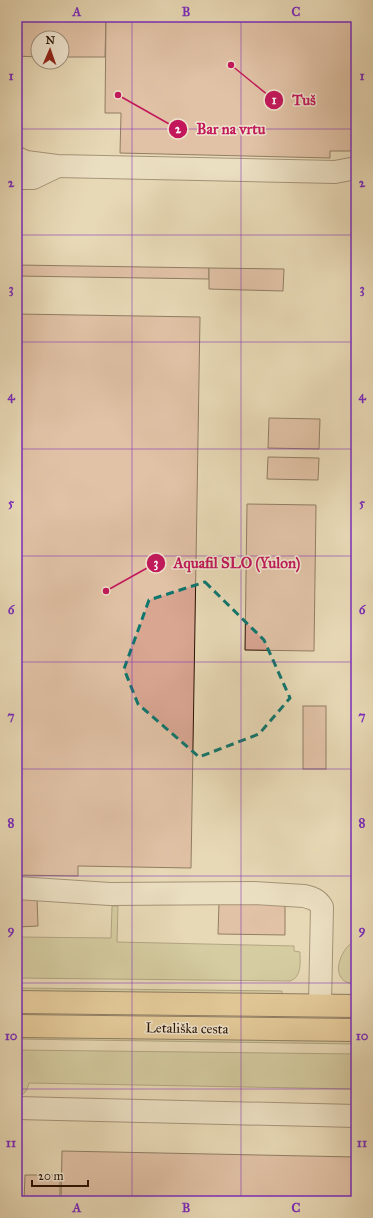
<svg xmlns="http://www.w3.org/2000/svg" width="373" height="1218" viewBox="0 0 373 1218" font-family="'IM FELL Great Primer',serif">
<rect width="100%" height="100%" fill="#e8d9b6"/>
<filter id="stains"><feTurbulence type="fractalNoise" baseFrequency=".005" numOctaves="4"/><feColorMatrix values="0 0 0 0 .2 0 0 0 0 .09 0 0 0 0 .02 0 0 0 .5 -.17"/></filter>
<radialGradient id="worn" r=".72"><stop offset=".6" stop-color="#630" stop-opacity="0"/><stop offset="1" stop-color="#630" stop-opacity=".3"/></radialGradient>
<g fill="#bebd88" stroke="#736644">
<path d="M112,906H118L117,942L294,946V951L300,952C300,962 302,977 290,981L17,978V937L111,938Z"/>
<path d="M356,940V984C328,984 338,949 356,940Z"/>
<polygon points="17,988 282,991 282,994 17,993"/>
<polygon points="17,1012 356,1015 356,1020 17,1017"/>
<polygon points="17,1036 356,1040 356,1044 17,1039"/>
<path d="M17,1050L356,1054V1089L29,1083C27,1090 25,1095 17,1096Z"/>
</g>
<g fill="#d9a692" stroke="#281000">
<polygon points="17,17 106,17 105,57 62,57 62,38 38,38 38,57 17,56"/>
<polygon points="106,17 356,17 356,151 330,151 330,158 120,153 121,113 105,113"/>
<polygon points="17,265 209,268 209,279 17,276"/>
<polygon points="209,268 284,269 283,291 209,289"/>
<polygon points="17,314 200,317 191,868 78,866 78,876 17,875"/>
<polygon points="269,418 320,419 319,449 268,448"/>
<polygon points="268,457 319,458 318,480 267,479"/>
<polygon points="247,504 316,505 314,651 245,650"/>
<rect x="303" y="706" width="23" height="63"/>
<polygon points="37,898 38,926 17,927 17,899"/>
<polygon points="219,902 285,903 285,935 218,934"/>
<polygon points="62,1151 356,1157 356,1201 61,1201"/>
<polygon points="25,1175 60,1175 60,1201 24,1201"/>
</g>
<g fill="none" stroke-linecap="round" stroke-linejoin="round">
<g stroke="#58422e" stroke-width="24">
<g id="minor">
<polyline points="17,158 26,162 57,166 335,172 356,168"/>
<polyline points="17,178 33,178 56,167"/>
<path d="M17,888L110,894L254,893L304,896C312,898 317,899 322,907L320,1005"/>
<polyline points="17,1108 356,1116"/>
</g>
</g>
<g stroke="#281000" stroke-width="24">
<g id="major">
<polyline points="17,1002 356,1006"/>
<polyline points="17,1026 356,1030"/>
</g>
</g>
<use href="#minor" stroke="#f0e6d0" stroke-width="22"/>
<use href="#major" stroke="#e4bc7b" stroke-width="22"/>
</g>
<path d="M0 0H373V1218H0ZM205,582L264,640L290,698L259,734L199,757L138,704L124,669L149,600Z" fill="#e8d9b6" fill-opacity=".55" fill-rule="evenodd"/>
<path fill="none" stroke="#0f766e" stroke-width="3" stroke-dasharray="8 5" stroke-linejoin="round" d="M205,582L264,640L290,698L259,734L199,757L138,704L124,669L149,600Z"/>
<path fill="none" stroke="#7b2cbf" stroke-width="1" stroke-opacity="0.55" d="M132,17V1201M241,17V1201M17,129H356M17,235H356M17,342H356M17,449H356M17,556H356M17,662H356M17,769H356M17,876H356M17,983H356M17,1089H356"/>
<g text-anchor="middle" stroke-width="3" stroke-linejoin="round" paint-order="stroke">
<g font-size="14" fill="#281000" stroke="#f0e6d0">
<text transform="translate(187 1028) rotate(1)" y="5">Letališka cesta</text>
</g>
</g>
<path fill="none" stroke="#c2185b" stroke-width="1.5" d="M231 65L274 100M118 95L178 129M106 591L156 563"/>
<g fill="#c2185b" stroke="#f0e6d0" stroke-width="1.5">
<circle cx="231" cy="65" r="4"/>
<circle cx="118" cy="95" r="4"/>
<circle cx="106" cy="591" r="4"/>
<circle cx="274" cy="100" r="10"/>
<circle cx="178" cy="129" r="10"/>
<circle cx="156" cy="563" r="10"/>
</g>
<g font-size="12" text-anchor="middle" font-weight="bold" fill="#fff">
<text x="274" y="104">1</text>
<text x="178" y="133">2</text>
<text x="156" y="567">3</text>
</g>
<g font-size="15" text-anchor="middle" font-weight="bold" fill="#c2185b" stroke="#f0e6d0" stroke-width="3" stroke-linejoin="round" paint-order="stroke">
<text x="304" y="105">Tuš</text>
<text x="231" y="134">Bar na vrtu</text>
<text x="237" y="568">Aquafil SLO (Yulon)</text>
</g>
<rect width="373" height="1218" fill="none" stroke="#e8d9b6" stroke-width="44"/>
<g transform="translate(50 50) rotate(2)"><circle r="19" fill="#f0e6d0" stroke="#a0907d"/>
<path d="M0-3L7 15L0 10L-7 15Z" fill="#8f2418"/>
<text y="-6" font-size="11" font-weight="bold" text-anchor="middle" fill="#281000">N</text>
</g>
<path d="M32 1180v6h56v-6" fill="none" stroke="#281000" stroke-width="2"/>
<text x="38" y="1180" font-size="12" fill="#281000" stroke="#f0e6d0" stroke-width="3" paint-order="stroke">20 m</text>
<rect x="22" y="22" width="329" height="1174" fill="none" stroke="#7b2cbf" stroke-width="1.5"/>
<g font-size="13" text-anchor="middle" font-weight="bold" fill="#7b2cbf">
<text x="77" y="16">A</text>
<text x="186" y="16">B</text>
<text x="296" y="16">C</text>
<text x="11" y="80">1</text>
<text x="362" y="80">1</text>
<text x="11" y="187">2</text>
<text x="362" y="187">2</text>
<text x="11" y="293">3</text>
<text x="362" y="293">3</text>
<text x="11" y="400">4</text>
<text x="362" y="400">4</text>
<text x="11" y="507">5</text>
<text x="362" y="507">5</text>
<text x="11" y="614">6</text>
<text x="362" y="614">6</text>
<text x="11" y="720">7</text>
<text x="362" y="720">7</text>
<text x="11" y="827">8</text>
<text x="362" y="827">8</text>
<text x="11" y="934">9</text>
<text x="362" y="934">9</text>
<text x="11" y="1040">10</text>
<text x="362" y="1040">10</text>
<text x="11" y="1147">11</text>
<text x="362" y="1147">11</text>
<text x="77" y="1212">A</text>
<text x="186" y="1212">B</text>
<text x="296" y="1212">C</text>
</g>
<rect width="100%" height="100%" filter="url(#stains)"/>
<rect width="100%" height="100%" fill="url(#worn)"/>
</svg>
